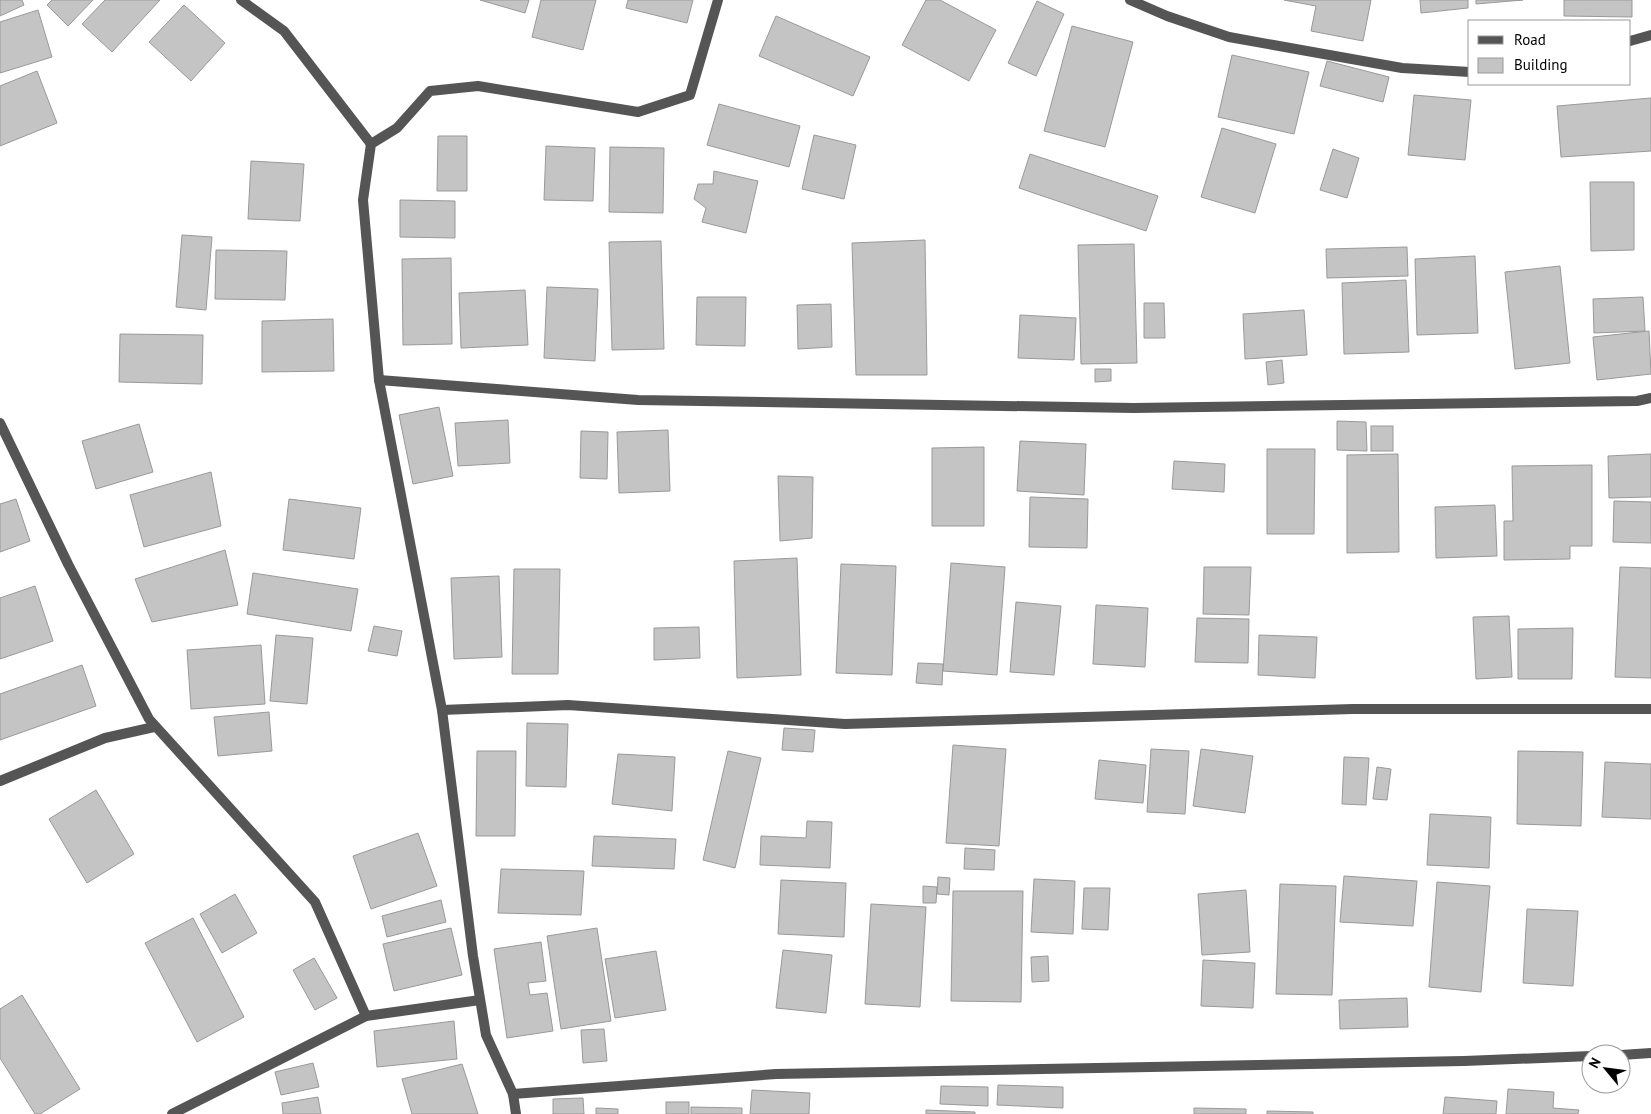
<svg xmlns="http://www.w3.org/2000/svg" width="1651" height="1114" viewBox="0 0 1651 1114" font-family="'PT Sans',sans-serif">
<rect width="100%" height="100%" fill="#fff"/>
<g fill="#c4c4c4" stroke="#999">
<polygon points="0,0 22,0 24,5 0,16"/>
<polygon points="52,0 93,0 68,26 47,5"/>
<polygon points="105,0 160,0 112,52 82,24"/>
<polygon points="480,0 529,0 525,13"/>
<polygon points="541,0 596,0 583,50 532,37"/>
<polygon points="628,0 693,0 687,23 626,8"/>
<polygon points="926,0 940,0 996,30 969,81 902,45"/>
<polygon points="1284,0 1371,0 1363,41 1311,31 1316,6"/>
<polygon points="1420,0 1468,0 1468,8 1421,13"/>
<polygon points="1476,0 1523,0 1476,4"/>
<polygon points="1564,0 1632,0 1632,17 1564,16"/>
<polygon points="1037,1 1064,14 1036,76 1008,63"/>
<polygon points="184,5 225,43 191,81 149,42"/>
<polygon points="38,10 52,57 0,73 0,22"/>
<polygon points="776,16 870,57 853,96 759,56"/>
<polygon points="1072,26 1133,42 1105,147 1044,131"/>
<polygon points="1232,55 1309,72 1294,134 1218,117"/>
<polygon points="1327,61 1389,77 1383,102 1320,86"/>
<polygon points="37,71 57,123 0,146 0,86"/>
<polygon points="1414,95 1471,100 1465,160 1408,155"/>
<polygon points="1651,98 1651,151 1561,157 1557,106"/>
<polygon points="719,104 800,126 789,167 707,145"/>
<polygon points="1222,128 1276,144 1255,213 1201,197"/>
<polygon points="814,135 856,145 844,199 802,189"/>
<polygon points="438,136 467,136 467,191 437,191"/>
<polygon points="546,146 595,148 593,201 544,200"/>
<polygon points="610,147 664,148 663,213 609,212"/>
<polygon points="1333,149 1359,158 1347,198 1320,190"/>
<polygon points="1030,154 1158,196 1146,231 1019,188"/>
<polygon points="251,161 304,164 300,221 248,219"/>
<polygon points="714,171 758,181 746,233 702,222 706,208 694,199 698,184 713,184"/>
<polygon points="1590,182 1634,182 1634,250 1591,251"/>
<polygon points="400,200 455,201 455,238 400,237"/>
<polygon points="182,235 212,237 206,310 176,307"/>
<polygon points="925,240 927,375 856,375 852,243"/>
<polygon points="661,241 664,349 612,350 609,242"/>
<polygon points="1134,244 1137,363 1081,364 1078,245"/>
<polygon points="1407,247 1408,276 1327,278 1326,249"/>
<polygon points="216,250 287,251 285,300 215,299"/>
<polygon points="1475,256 1478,333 1417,335 1415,259"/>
<polygon points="451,258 452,344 403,345 402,259"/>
<polygon points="1560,266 1570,363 1515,369 1505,272"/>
<polygon points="1406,280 1409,352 1344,354 1342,283"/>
<polygon points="547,287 598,289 595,361 544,358"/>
<polygon points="525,290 528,345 461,348 459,293"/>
<polygon points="697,297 746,297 745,346 696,345"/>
<polygon points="1643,297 1645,331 1594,333 1593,299"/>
<polygon points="1144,303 1164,303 1165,338 1144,338"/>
<polygon points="831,304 832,347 798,349 797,305"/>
<polygon points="1304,310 1307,355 1245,359 1243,314"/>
<polygon points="1020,315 1076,318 1074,360 1018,358"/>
<polygon points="333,319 334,371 262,372 262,321"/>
<polygon points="1649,331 1651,374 1597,380 1593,337"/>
<polygon points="120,334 203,335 202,384 119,382"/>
<polygon points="1282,360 1284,383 1268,385 1266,362"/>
<polygon points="1095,369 1111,369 1111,381 1095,382"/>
<polygon points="439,407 453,476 413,484 399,415"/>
<polygon points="508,420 510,463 458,466 455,423"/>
<polygon points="1337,421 1366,422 1367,451 1337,450"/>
<polygon points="139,424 153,472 96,489 82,441"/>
<rect x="1371" y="426" width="22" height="25"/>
<polygon points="668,430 670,491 619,493 617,432"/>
<polygon points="581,431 608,432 607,479 580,478"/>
<polygon points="1020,441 1086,444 1084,495 1017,491"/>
<polygon points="984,447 984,526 932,526 932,448"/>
<polygon points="1267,449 1315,449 1314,534 1267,534"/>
<polygon points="1398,454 1399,552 1347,553 1347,455"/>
<polygon points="1651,454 1651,497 1609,498 1608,456"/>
<polygon points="1174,461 1225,464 1224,492 1172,489"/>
<polygon points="1592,465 1592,546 1570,546 1570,559 1504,560 1504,521 1513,521 1512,466"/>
<polygon points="211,472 221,526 144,547 130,495"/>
<polygon points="778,476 813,477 812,538 780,541"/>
<polygon points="1030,497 1088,499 1087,548 1029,547"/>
<polygon points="16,499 30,541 0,552 0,504"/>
<polygon points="289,499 361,508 354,559 283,550"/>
<polygon points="1614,501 1651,502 1651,543 1613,542"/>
<polygon points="1495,505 1497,556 1436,558 1435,507"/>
<polygon points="225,550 238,605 152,622 135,579"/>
<polygon points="797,558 801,675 737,678 734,561"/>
<polygon points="951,563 1005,567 997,675 943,671"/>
<polygon points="841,564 896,566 892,675 836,673"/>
<polygon points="1204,567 1251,567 1249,615 1203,614"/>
<polygon points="1620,567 1651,568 1651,678 1615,677"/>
<polygon points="514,569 560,569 558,674 512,674"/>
<polygon points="253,573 358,589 351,631 247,614"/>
<polygon points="499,576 502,657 454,659 451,578"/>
<polygon points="35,586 53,641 0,659 0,598"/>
<polygon points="1016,602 1061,606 1054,675 1010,672"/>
<polygon points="1096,605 1148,608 1145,667 1093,664"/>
<polygon points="1509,616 1512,677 1476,679 1473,617"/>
<polygon points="1197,618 1249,619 1248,663 1195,662"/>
<polygon points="374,626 402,631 397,656 368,651"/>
<polygon points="699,627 700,658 654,660 654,628"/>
<polygon points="1573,628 1572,679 1518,679 1518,629"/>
<polygon points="276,635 313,638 307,704 270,701"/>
<polygon points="1259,635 1317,637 1315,678 1258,675"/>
<polygon points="261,645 265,704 191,709 187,650"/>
<polygon points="918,663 943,664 942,685 916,683"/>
<polygon points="82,665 96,706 0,740 0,694"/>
<polygon points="269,712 272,751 218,756 214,717"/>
<polygon points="527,723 568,724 566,787 526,786"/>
<polygon points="784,728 815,730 813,752 782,750"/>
<polygon points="953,745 1006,749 999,846 946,843"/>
<polygon points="1151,749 1189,751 1185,814 1147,812"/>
<polygon points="1201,749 1253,756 1245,813 1193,806"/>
<polygon points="477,751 516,751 515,836 476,836"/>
<polygon points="728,751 761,758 735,868 703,860"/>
<polygon points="1518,751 1583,752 1581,826 1517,824"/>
<polygon points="618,754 675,757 672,811 612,804"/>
<polygon points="1344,757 1369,758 1366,805 1342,804"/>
<polygon points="1099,760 1146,765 1143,803 1095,799"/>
<polygon points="1605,762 1651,764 1651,819 1602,817"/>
<polygon points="1377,767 1391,769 1387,800 1373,799"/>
<polygon points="96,790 134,854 87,883 49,819"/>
<polygon points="1430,814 1491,817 1489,868 1427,865"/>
<polygon points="807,821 832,822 830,868 760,865 761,836 806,838"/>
<polygon points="418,833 437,886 371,909 353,856"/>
<polygon points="594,836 676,839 674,869 592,866"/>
<polygon points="965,848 995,850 994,870 964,869"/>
<polygon points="501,869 584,871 581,915 498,913"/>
<polygon points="1344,876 1417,881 1413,926 1340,922"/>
<polygon points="938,877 950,878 949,895 937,894"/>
<polygon points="1034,879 1075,881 1073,934 1031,932"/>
<polygon points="781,880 846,883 844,937 778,934"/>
<polygon points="1437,882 1490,886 1481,992 1429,987"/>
<polygon points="1280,884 1336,886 1332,995 1276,994"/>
<polygon points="923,886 937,887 936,903 923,903"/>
<polygon points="1084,888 1110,888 1108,930 1082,929"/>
<polygon points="1246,890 1250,952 1202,955 1198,894"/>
<polygon points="953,891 1023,891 1021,1002 951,1001"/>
<polygon points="235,894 257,933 222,953 200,914"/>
<polygon points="441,900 446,922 387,937 382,916"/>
<polygon points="871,904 926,907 920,1007 865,1004"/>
<polygon points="1527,909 1578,911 1573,986 1523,983"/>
<polygon points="193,918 244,1017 197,1042 145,943"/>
<polygon points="451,928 462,975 394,991 383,944"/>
<polygon points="597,928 611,1021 561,1029 547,936"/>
<polygon points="541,942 546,981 528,983 530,995 547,993 553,1031 507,1038 494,949"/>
<polygon points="783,950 832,955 826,1013 776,1008"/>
<polygon points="656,951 666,1010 615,1018 605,959"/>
<polygon points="1048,956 1049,981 1032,982 1031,957"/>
<polygon points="314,958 337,998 315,1010 293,970"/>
<polygon points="1203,960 1255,963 1253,1008 1201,1006"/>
<polygon points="22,995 80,1089 40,1114 35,1114 0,1058 0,1009"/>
<polygon points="1407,998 1408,1027 1340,1029 1339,1000"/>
<polygon points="454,1021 457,1059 377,1067 374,1031"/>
<polygon points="604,1029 607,1061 583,1063 581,1030"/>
<polygon points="313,1063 319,1087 281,1095 275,1072"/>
<polygon points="462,1064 478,1114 412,1114 402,1079"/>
<polygon points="998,1085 1063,1087 1063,1108 997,1105"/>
<polygon points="941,1086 988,1087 988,1106 940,1104"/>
<polygon points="1508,1089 1554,1092 1553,1108 1579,1110 1578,1114 1506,1114"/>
<polygon points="752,1090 810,1093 809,1114 750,1114"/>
<polygon points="318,1097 321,1114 283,1114 282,1103"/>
<polygon points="1445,1097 1497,1101 1496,1114 1443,1114"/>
<polygon points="583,1098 584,1114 553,1114 553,1099"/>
<rect x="666" y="1102" width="23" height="12"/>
<polygon points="691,1107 742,1108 742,1114 691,1114"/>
<polygon points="596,1108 618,1109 618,1114 596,1114"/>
<polygon points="1194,1108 1246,1109 1246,1114 1194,1114"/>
<polygon points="926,1110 975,1112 975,1114 926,1114"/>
<polygon points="1267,1111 1313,1112 1313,1114 1267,1114"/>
</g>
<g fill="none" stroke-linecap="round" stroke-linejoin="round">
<g stroke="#555" stroke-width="10">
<polyline points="241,0 284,31 371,144"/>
<polyline points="1130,0 1167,16 1229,37 1402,68 1470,72"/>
<polyline points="1630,41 1651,35"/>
<polyline points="379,380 638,400 1134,408 1637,401 1651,398"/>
<polyline points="0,423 68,564 149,719 315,902 366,1016"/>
<polyline points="442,710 568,705 845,724 1353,709 1651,709"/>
<polyline points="0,781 105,738 154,727"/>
<polyline points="1621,1055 1651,1053"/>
<polyline points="513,1094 776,1074 1464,1061 1591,1056"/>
<polyline points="172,1114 366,1016 480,1000"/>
<polyline points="516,1114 513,1094 486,1035 473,956 442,710 379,380 363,200 371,144 397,128 430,91 478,86 638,112 690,95 718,0"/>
</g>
</g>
<rect x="1468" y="20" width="162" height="65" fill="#ffffff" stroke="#999999"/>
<rect x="1478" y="36" width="25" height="8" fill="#555555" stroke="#999999"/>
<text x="1514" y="45" font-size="15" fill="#000000">Road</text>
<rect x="1478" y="58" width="25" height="15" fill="#c4c4c4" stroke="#999999"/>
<text x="1514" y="70" font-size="15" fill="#000000">Building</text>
<g transform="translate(1606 1069) rotate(299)"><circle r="24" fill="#ffffff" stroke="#999999"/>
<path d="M0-4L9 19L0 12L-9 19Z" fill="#000000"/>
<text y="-8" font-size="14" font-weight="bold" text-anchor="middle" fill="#000000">N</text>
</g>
</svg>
